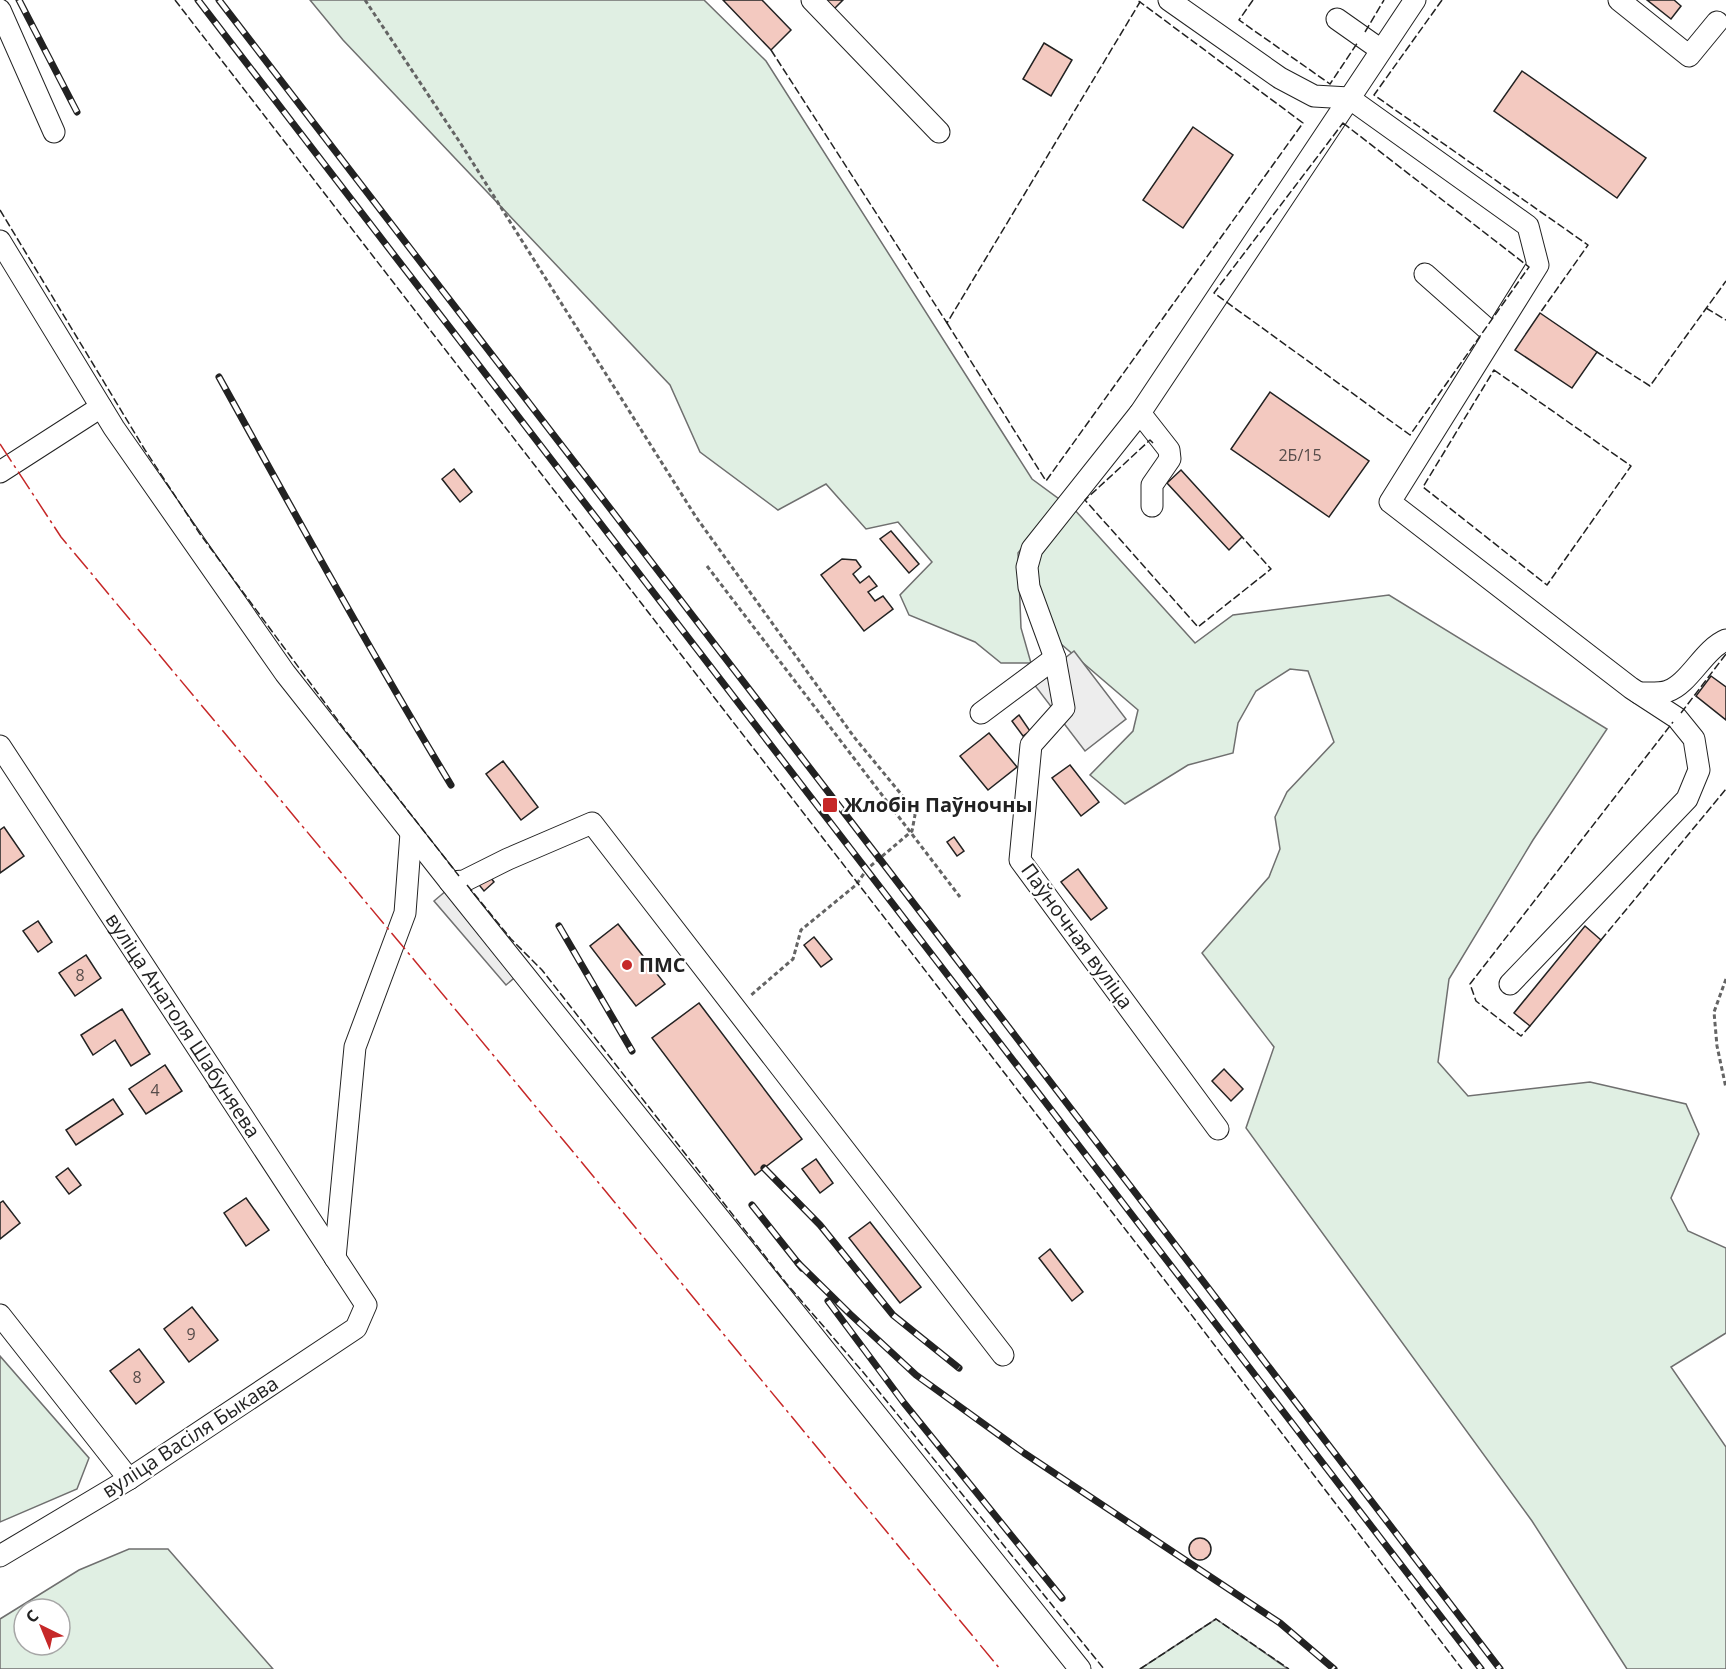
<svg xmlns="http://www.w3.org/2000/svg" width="1726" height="1669" viewBox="0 0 1726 1669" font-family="'Open Sans',sans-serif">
<rect width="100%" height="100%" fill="#fff"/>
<g fill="#e0efe3" stroke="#6f6f6f" stroke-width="1.5" fill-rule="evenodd">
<polygon points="310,0 704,0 766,61 1032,479 1059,499 1018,553 1021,628 1031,663 1001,663 975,642 909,615 900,595 932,562 898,522 866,529 826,484 778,510 700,452 670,385 343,40"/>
<polygon points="1073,508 1195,643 1233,615 1389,595 1607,729 1533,840 1449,979 1438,1062 1468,1096 1590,1082 1686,1104 1699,1134 1671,1198 1688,1231 1726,1248 1726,1333 1671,1367 1726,1447 1726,1669 1627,1669 1532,1521 1246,1128 1274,1047 1202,953 1269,877 1280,849 1275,817 1287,792 1334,742 1308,671 1290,669 1256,691 1238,723 1233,753 1188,765 1125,804 1090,775 1133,731 1138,710 1061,644 1037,589 1034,567 1040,549"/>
<polygon points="0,1356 89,1458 77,1489 0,1522"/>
<path d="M129,1549H168L273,1669H0V1619L79,1570ZM24,1609H60V1645H24Z"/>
<polygon points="1216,1619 1288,1669 1140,1669"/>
</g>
<g fill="#ededed" stroke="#6f6f6f" stroke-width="1.5">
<polygon points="1074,651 1126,719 1085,751 1033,683"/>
<polygon points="447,890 519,974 506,985 434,901"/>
</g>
<g fill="#f3c9c0" stroke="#222" stroke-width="1.5">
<polygon points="723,0 762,0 791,30 771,50"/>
<polygon points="823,0 843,0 833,10"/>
<polygon points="1647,0 1674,0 1681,6 1671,19"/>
<polygon points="1044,43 1072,60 1051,96 1023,79"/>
<polygon points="1522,71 1646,158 1617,198 1494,111"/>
<polygon points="1193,127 1233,155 1183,228 1143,200"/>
<polygon points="1540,313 1597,352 1572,388 1515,350"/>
<polygon points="1270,392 1369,461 1329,517 1231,449"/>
<polygon points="454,469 472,492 460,502 442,479"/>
<polygon points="1181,470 1242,537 1229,550 1167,483"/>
<polygon points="891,531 919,564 909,573 880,539"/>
<polygon points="842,559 856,560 861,567 853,574 860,583 869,576 877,586 868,592 875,601 883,596 893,609 864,631 821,575"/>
<polygon points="1711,676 1726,687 1726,720 1696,696"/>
<polygon points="1019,715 1030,731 1023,736 1012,721"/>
<polygon points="989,733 1017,767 988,790 960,756"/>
<polygon points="503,761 538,807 521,820 486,774"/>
<polygon points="1070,765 1099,802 1081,816 1052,778"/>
<polygon points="4,827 24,856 0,873 0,830"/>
<polygon points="954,837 964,851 957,856 947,842"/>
<polygon points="1078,869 1107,908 1091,920 1061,882"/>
<polygon points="487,873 494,882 484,891 476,881"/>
<polygon points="38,921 52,942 38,952 23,931"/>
<polygon points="618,924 665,984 636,1006 590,946"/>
<polygon points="1585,926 1601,940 1530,1026 1514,1013"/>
<polygon points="814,937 832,959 821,967 804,945"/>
<polygon points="86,955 101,978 75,996 59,973"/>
<polygon points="699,1003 802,1139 755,1175 652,1038"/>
<polygon points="122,1009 150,1054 131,1066 115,1040 93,1055 81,1035"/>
<polygon points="165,1065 182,1091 146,1114 129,1089"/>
<polygon points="1224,1069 1243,1089 1231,1101 1212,1081"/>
<polygon points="113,1099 123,1114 76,1145 66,1130"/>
<polygon points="816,1159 833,1183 820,1193 802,1169"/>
<polygon points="68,1168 81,1185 69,1194 56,1177"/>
<polygon points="246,1198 269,1230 246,1246 224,1213"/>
<polygon points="3,1201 20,1223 0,1239 0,1203"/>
<polygon points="870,1222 921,1287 900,1303 849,1238"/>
<polygon points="1050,1249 1083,1292 1072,1301 1039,1258"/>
<polygon points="192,1307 218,1340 189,1362 164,1329"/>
<polygon points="139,1349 164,1382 136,1404 110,1371"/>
<circle cx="1200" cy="1549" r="11"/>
</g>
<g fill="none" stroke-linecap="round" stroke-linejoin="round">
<g stroke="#222" stroke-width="23">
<g id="minor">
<polyline points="812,0 939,132"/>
<polyline points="1169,0 1280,78 1314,96 1349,98 1528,226 1538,265 1390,502 1631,688 1677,718 1694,739 1699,770 1687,799 1510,984"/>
<polyline points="1619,0 1689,56 1717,22"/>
<polyline points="0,10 54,132"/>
<polyline points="1337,19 1381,50"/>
<polyline points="0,241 114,428 285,673 450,882 1080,1669"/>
<polyline points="1425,274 1494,335"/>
<polyline points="1140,413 1169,450 1170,459 1152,485 1152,506"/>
<polyline points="0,472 101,407"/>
<path d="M1639,693C1648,693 1660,694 1668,691C1689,684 1704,649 1726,640"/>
<polyline points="981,713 1055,658"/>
<path id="s1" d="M0,746L366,1305L356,1328L129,1479L0,1556"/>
<polyline points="450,882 464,881 508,859 592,823 1003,1355"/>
<polyline points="1218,1129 1020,860 1031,745 1064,708 1055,658 1029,587 1027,567 1032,549 1140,413 1415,0"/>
<polyline points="335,1258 355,1047 405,913 411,833"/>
<polyline points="0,1315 129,1479"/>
</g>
</g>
<g stroke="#646464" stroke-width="3" stroke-dasharray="4.5 3" stroke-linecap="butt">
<polyline points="365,0 461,144 696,517 854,737 901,794 915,815 912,831 867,869 856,885 801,930 793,959 750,996"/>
<polyline points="707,566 960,897"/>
<polyline points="1726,979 1714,1012 1717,1046 1726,1088"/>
</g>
<use href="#minor" stroke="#fff" stroke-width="21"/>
<g stroke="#222" stroke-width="7">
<g id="rail">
<polyline points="19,0 77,112"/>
<polyline points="198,0 1481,1669"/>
<polyline points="219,0 879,858 1500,1669"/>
<path d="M219,377C295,514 370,651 451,785"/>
<polyline points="559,926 632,1051"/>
<polyline points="764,1168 820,1225 893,1315 959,1368"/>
<polyline points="752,1205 802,1268"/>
<polyline points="798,1263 850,1314 916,1375 1024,1453 1280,1623 1334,1669"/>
<polyline points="828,1301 904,1403 1062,1598"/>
</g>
</g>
<use href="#rail" stroke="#fff" stroke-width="4.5" stroke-dasharray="14" stroke-linecap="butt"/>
<g stroke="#222" stroke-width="1.5" stroke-dasharray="8 3" stroke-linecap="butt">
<polyline points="175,0 1190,1313 1462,1669"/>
<polyline points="1253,0 1239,20 1330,84 1358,42"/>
<polyline points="1442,0 1374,95 1588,245 1540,313"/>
<polyline points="1365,32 1384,0"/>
<polyline points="771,50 947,323 1140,2 1136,0"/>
<polygon points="1343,123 1529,267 1410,435 1214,293"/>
<polyline points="0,210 145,450 200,534 345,730 459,876"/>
<polyline points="1706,308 1726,320"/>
<polyline points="947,323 1046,481 1303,123 1140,2"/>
<polyline points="1597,352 1650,386 1726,281"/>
<polygon points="1494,370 1631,466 1547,585 1423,487"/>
<polyline points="1153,443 1150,440 1085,500 1198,627 1271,569 1242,537"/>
<polyline points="1681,713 1726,654"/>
<polyline points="467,885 511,939 542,970 786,1283 863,1372 1104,1669"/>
<polyline points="1601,940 1726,789"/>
<polyline points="1530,1026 1521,1036 1476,1001 1470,984 1673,722"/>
<polyline points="1140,1669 1216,1619 1289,1669"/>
</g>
<polyline stroke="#c62828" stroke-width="1.5" stroke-dasharray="21 4.5 3 4.5" stroke-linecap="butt" points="0,444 61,537 465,1021 1000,1669"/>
</g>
<g fill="#c62828" stroke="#fff" stroke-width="2">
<rect x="822" y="797" width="16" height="16" rx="3"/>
<circle cx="627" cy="965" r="6"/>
</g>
<g text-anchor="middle" stroke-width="4.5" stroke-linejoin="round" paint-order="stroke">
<g font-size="16" fill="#564c4a">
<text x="1300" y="461">2Б/15</text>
<text x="80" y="981">8</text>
<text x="155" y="1096">4</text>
<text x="191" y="1340">9</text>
<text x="137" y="1383">8</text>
</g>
<g font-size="20" font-weight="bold" fill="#222" stroke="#fff" text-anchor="start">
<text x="844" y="812">Жлобін Паўночны</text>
<text x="639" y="972">ПМС</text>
</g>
<g font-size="20" fill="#222" stroke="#fff">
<text transform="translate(1077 936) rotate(54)" y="7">Паўночная вуліца</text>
<text dy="7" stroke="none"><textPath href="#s1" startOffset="334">вуліца Анатоля Шабуняева</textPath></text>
<text transform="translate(190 1437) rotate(-33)" y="7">вуліца Васіля Быкава</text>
</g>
</g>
<g transform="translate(42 1627) rotate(317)"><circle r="28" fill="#ffffff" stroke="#a7a7a7" stroke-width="1.5"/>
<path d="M0-4.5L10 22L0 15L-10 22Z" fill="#c62828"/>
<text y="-9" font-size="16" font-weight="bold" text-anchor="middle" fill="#222222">С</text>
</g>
</svg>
